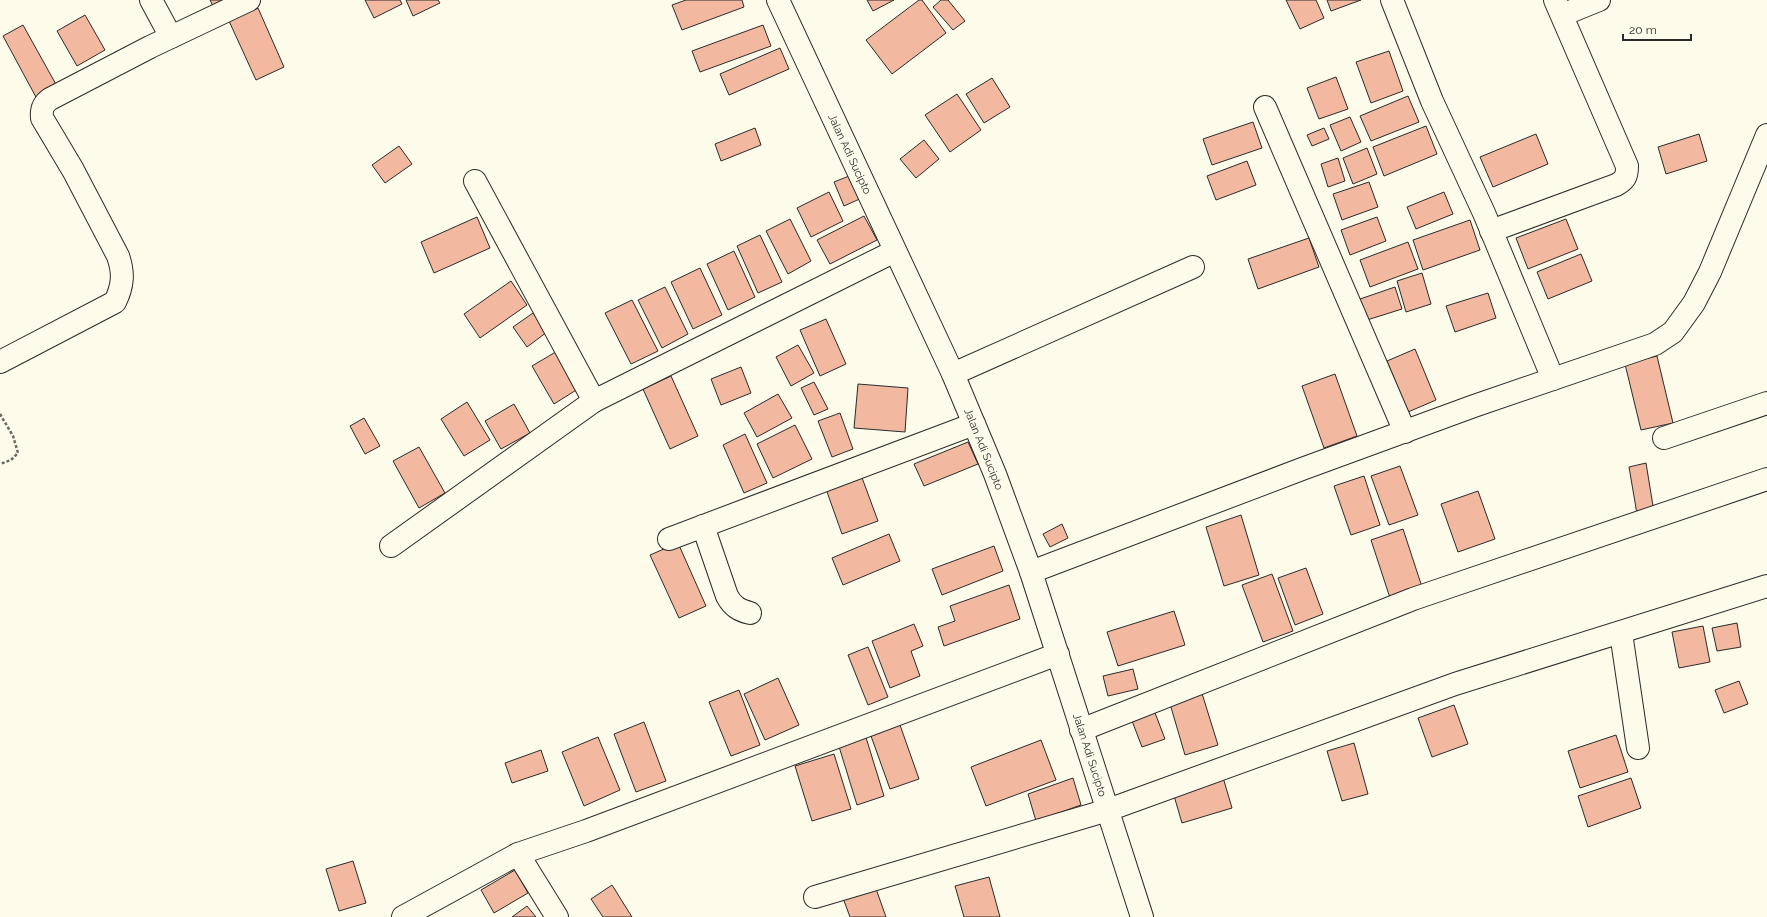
<svg xmlns="http://www.w3.org/2000/svg" width="1767" height="917" viewBox="0 0 1767 917" font-family="Raleway,sans-serif">
<rect width="100%" height="100%" fill="#fdfbea"/>
<g fill="#f2b8a0" stroke="#2b2b2b">
<polygon points="210,0 231,0 214,8"/>
<polygon points="365,0 400,0 402,4 374,18"/>
<polygon points="406,0 438,0 440,3 413,16"/>
<polygon points="686,0 742,0 744,7 682,30 672,5"/>
<polygon points="867,0 894,0 873,11"/>
<polygon points="919,0 922,0 946,33 892,74 866,40"/>
<polygon points="941,0 948,0 965,21 953,30 933,7"/>
<polygon points="1286,0 1316,0 1324,18 1300,29"/>
<polygon points="1327,0 1361,0 1331,11"/>
<polygon points="258,8 284,67 256,80 229,21"/>
<polygon points="85,15 105,50 77,66 57,31"/>
<polygon points="23,25 58,88 37,99 3,36"/>
<polygon points="763,25 771,46 700,72 692,51"/>
<polygon points="780,48 789,69 729,95 720,74"/>
<polygon points="1389,51 1403,91 1371,103 1356,62"/>
<polygon points="1336,77 1348,109 1319,119 1307,88"/>
<polygon points="992,78 1010,107 984,123 966,94"/>
<polygon points="957,94 981,130 950,152 925,115"/>
<polygon points="1408,96 1419,122 1371,141 1360,116"/>
<polygon points="1350,117 1361,142 1341,151 1330,125"/>
<polygon points="1253,122 1262,148 1212,165 1203,139"/>
<polygon points="1426,126 1437,154 1384,176 1373,147"/>
<polygon points="755,128 761,145 721,161 715,144"/>
<polygon points="1324,128 1329,139 1312,146 1307,135"/>
<polygon points="1536,134 1548,164 1493,187 1480,157"/>
<polygon points="1699,134 1707,161 1666,174 1658,147"/>
<polygon points="924,140 939,159 916,178 900,159"/>
<polygon points="399,146 412,164 385,183 372,165"/>
<polygon points="1367,148 1377,174 1353,184 1343,158"/>
<polygon points="1338,158 1345,181 1328,187 1321,164"/>
<polygon points="1247,161 1256,185 1216,200 1207,176"/>
<polygon points="854,174 864,197 844,206 834,182"/>
<polygon points="1369,182 1378,207 1342,220 1333,194"/>
<polygon points="829,192 843,221 811,237 797,208"/>
<polygon points="1444,192 1453,214 1416,229 1407,207"/>
<polygon points="864,216 877,240 830,264 817,240"/>
<polygon points="477,217 490,248 434,273 421,242"/>
<polygon points="1377,217 1386,241 1350,255 1341,230"/>
<polygon points="790,219 811,261 788,274 766,231"/>
<polygon points="1566,219 1578,249 1528,269 1516,238"/>
<polygon points="1470,220 1480,250 1423,270 1413,240"/>
<polygon points="760,235 782,282 758,293 737,246"/>
<polygon points="1309,238 1319,267 1258,289 1248,259"/>
<polygon points="1408,242 1418,269 1370,287 1360,260"/>
<polygon points="734,251 755,297 728,310 707,264"/>
<polygon points="1581,254 1592,281 1548,299 1537,272"/>
<polygon points="700,268 722,315 693,329 671,282"/>
<polygon points="1422,273 1431,304 1406,312 1397,281"/>
<polygon points="511,281 527,305 480,338 464,314"/>
<polygon points="665,287 688,334 662,348 638,300"/>
<polygon points="1395,287 1402,309 1367,320 1360,299"/>
<polygon points="1488,293 1496,318 1455,332 1446,306"/>
<polygon points="632,300 658,351 631,364 605,313"/>
<polygon points="533,313 547,332 527,347 513,327"/>
<polygon points="826,319 846,364 820,376 800,330"/>
<polygon points="798,345 814,373 791,386 776,357"/>
<polygon points="1415,349 1436,400 1408,412 1387,361"/>
<polygon points="559,350 581,387 554,404 532,366"/>
<polygon points="1657,356 1673,423 1641,430 1625,364"/>
<polygon points="741,367 751,393 721,405 711,379"/>
<polygon points="1335,374 1357,436 1324,448 1302,386"/>
<polygon points="671,376 698,436 670,449 643,389"/>
<polygon points="814,382 828,409 814,415 801,388"/>
<polygon points="858,384 908,388 905,432 854,428"/>
<polygon points="778,394 792,418 757,437 744,413"/>
<polygon points="467,402 490,440 464,456 441,419"/>
<polygon points="514,404 530,433 501,449 485,421"/>
<polygon points="840,413 853,449 832,457 818,421"/>
<polygon points="364,418 380,446 365,454 350,426"/>
<polygon points="795,425 812,459 773,478 757,444"/>
<polygon points="745,434 767,483 744,493 723,445"/>
<polygon points="968,442 978,464 924,486 914,464"/>
<polygon points="419,447 445,493 419,508 393,461"/>
<polygon points="1646,463 1654,512 1637,514 1629,467"/>
<polygon points="1400,466 1418,515 1389,525 1371,476"/>
<polygon points="861,475 878,521 842,534 826,489"/>
<polygon points="1364,476 1380,525 1351,535 1334,486"/>
<polygon points="1478,491 1495,539 1458,552 1441,504"/>
<polygon points="1241,515 1259,575 1224,586 1206,527"/>
<polygon points="1062,524 1068,538 1050,547 1043,534"/>
<polygon points="1403,529 1423,590 1391,601 1371,540"/>
<polygon points="889,534 900,561 843,585 832,558"/>
<polygon points="678,543 706,606 679,618 650,555"/>
<polygon points="994,546 1003,571 942,595 932,569"/>
<polygon points="1306,568 1323,614 1295,625 1278,578"/>
<polygon points="1272,574 1293,631 1263,642 1242,585"/>
<polygon points="1009,585 1020,619 944,646 938,627 955,621 950,606"/>
<polygon points="1174,611 1185,645 1118,666 1107,632"/>
<polygon points="1737,623 1741,647 1717,651 1712,628"/>
<polygon points="914,624 923,646 911,651 920,676 890,688 872,641"/>
<polygon points="1703,626 1710,662 1679,668 1672,632"/>
<polygon points="868,647 888,697 868,705 848,655"/>
<polygon points="1133,669 1138,689 1108,696 1103,676"/>
<polygon points="778,678 799,725 765,740 744,694"/>
<polygon points="1739,681 1748,704 1724,713 1715,690"/>
<polygon points="1200,687 1218,745 1185,755 1168,697"/>
<polygon points="739,690 760,745 731,756 709,702"/>
<polygon points="1152,705 1165,739 1142,747 1129,713"/>
<polygon points="1454,705 1468,744 1432,757 1418,718"/>
<polygon points="644,722 666,781 636,792 614,734"/>
<polygon points="900,725 919,779 890,789 871,736"/>
<polygon points="864,731 884,796 857,805 837,740"/>
<polygon points="1616,735 1628,772 1580,788 1568,751"/>
<polygon points="598,737 620,790 584,806 562,752"/>
<polygon points="1041,740 1056,780 986,806 971,767"/>
<polygon points="1354,743 1368,794 1342,801 1327,751"/>
<polygon points="541,750 548,771 512,783 505,763"/>
<polygon points="834,754 851,809 812,821 795,766"/>
<polygon points="1222,774 1232,808 1182,823 1172,789"/>
<polygon points="1073,778 1081,805 1036,821 1028,794"/>
<polygon points="1631,778 1641,808 1588,827 1578,796"/>
<polygon points="353,861 366,903 339,911 326,869"/>
<polygon points="515,870 528,893 494,913 481,890"/>
<polygon points="989,877 1000,917 964,917 955,886"/>
<polygon points="612,885 632,917 603,917 591,899"/>
<polygon points="875,886 886,917 850,917 843,898"/>
<polygon points="527,906 536,917 512,917"/>
</g>
<g fill="none" stroke-linecap="round" stroke-linejoin="round">
<g stroke="#2b2b2b" stroke-width="24">
<g id="minor">
<polyline points="151,0 171,37"/>
<polyline points="778,0 953,374 995,474 1031,572 1142,917"/>
<polyline points="1392,0 1432,101 1484,213 1553,379"/>
<polyline points="1562,15 1599,0"/>
<polyline points="1265,107 1405,432"/>
<polyline points="475,181 594,401 895,251"/>
<path d="M1491,231L1616,185C1625,180 1627,177 1627,166L1555,0"/>
<path d="M0,362L115,302C123,286 124,273 118,256L73,170L42,118C41,109 43,104 50,99L150,47L249,0"/>
<polyline points="953,374 1193,267"/>
<polyline points="1664,438 1767,403"/>
<path d="M703,526L727,596C733,607 739,610 750,613"/>
<polyline points="669,539 974,424"/>
<polyline points="391,546 594,401"/>
<polyline points="1031,572 1302,469 1474,406 1655,344 1673,332 1694,303 1710,272 1767,135"/>
<polyline points="1621,633 1638,748"/>
<polyline points="1081,730 1413,599 1767,479"/>
<polyline points="518,854 557,917"/>
<polyline points="815,897 1108,810 1455,684 1767,586"/>
<polyline points="403,917 518,854 586,831 1058,654"/>
</g>
</g>
<polyline stroke="#6a6964" stroke-width="2.5" stroke-dasharray="3 2" stroke-linecap="butt" points="0,414 13,436 18,453 11,460 0,464"/>
<use href="#minor" stroke="#fdfbea" stroke-width="22"/>
</g>
<g text-anchor="middle" stroke-width="3" stroke-linejoin="round" paint-order="stroke">
<g font-size="11" fill="#2b2b2b" stroke="#fdfbea">
<text transform="translate(850 154) rotate(65)" y="4">Jalan Adi Sucipto</text>
<text transform="translate(984 449) rotate(68)" y="4">Jalan Adi Sucipto</text>
<text transform="translate(1090 755) rotate(72)" y="4">Jalan Adi Sucipto</text>
</g>
</g>
<path d="M1623 34v6h68v-6" fill="none" stroke="#2b2b2b" stroke-width="2"/>
<text x="1629" y="34" font-size="12" fill="#2b2b2b" stroke="#fdfbea" stroke-width="3" paint-order="stroke">20 m</text>
</svg>
